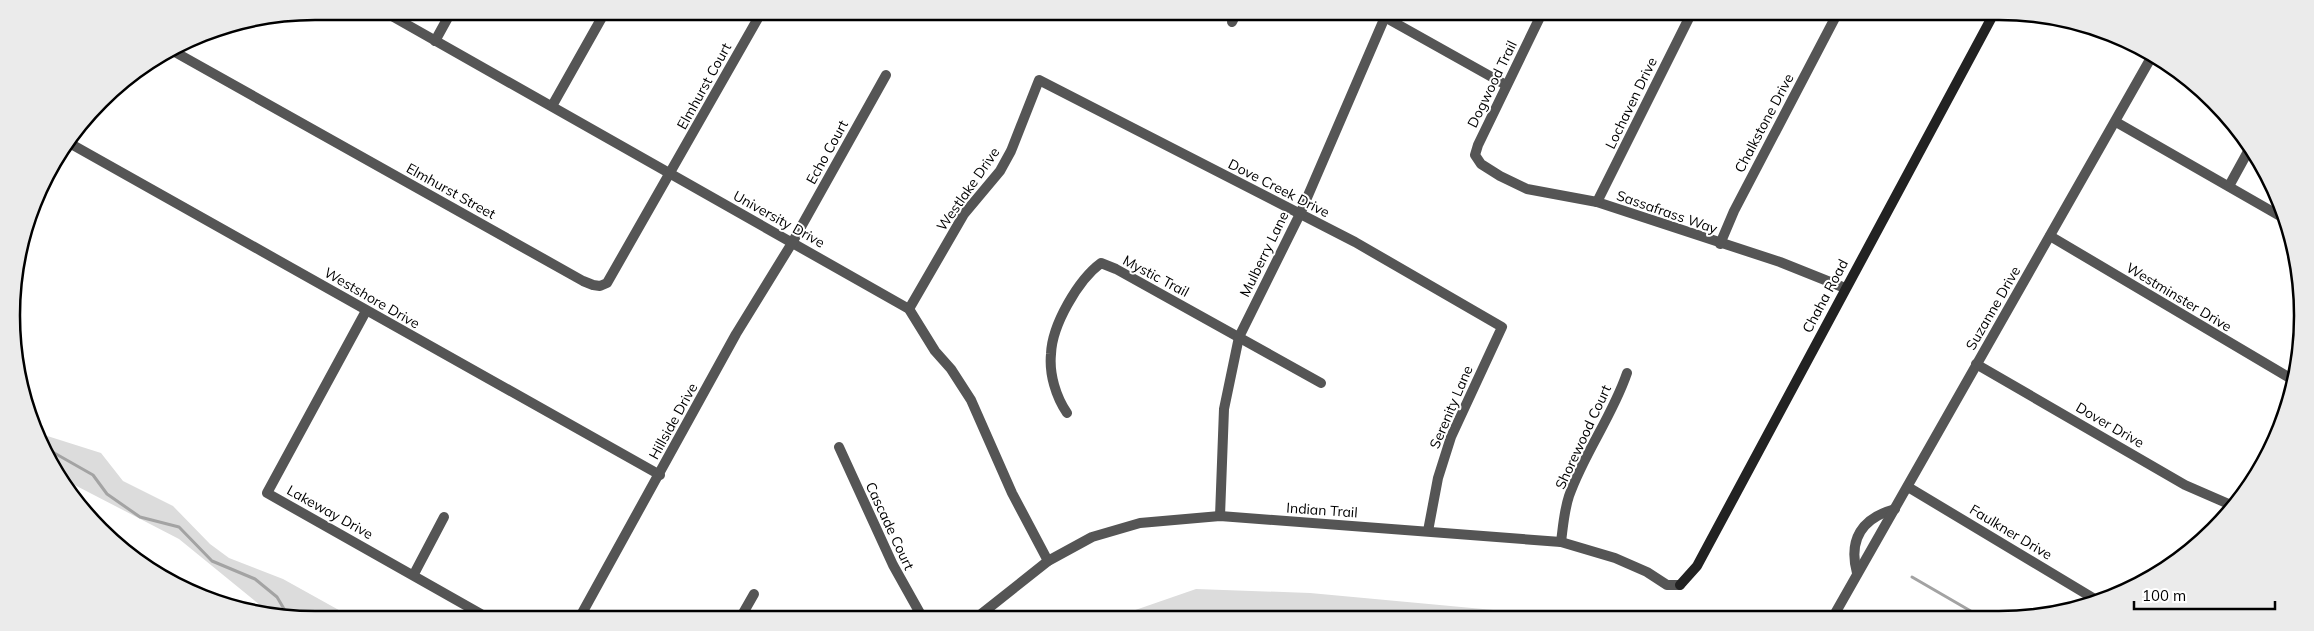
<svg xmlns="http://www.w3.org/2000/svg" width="2314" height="631" viewBox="0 0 2314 631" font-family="Mulish,sans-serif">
<rect width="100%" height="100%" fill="#fff"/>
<g fill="#dcdcdc">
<polygon points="41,434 101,453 123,481 173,506 210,544 229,558 283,579 346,614 271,614 179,539 63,479"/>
<polygon points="1196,589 1310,593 1559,616 1118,616"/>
</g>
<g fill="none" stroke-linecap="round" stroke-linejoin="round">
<g stroke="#a3a3a3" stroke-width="3">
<polyline points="49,450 93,475 107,494 140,517 179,527 212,561 255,579 277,597 287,614"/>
<polyline points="1912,577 1981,617"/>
</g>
<g stroke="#555" stroke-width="10">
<polyline points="383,11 909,309 935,351 951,369 971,400 1012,493 1048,561"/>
<polyline points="1381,15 1506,85"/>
<polyline points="1541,15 1478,145 1475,155 1481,164 1500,176 1527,189 1597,202 1780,262 1845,288"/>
<polyline points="1232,22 1236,14"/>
<polyline points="435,41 451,12"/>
<polyline points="173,51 583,281 593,285 600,286 607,283 761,13"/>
<polyline points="552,106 605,12"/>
<polyline points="2116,122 2280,216"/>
<polyline points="71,144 660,475"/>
<polyline points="2229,186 2251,146"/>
<polyline points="1597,202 1690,16"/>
<polyline points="2050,236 2295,381"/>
<polyline points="1720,244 1734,211 1836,16"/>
<polyline points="909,309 964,214 1000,171 1011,151 1039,80 1355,242 1502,327 1451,437 1438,478 1428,531"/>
<polyline points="366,311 267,493 481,614"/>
<polyline points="1976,364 2185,485 2231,505"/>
<path d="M1067,413C1056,397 1049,374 1051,354C1052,325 1078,280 1101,263L1116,269L1321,383"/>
<polyline points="839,447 893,565 921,615"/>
<polyline points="1908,487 2098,601"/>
<polyline points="1220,516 1224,409 1239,337 1300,214 1385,17"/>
<path d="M1561,542C1563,527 1564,511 1569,496C1584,453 1612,417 1627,373"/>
<path d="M1857,573C1848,539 1862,518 1895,509"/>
<polyline points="414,574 444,517"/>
<polyline points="581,615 736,334 792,243 886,75"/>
<polyline points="742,615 754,594"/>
<polyline points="980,615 1048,561 1092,537 1140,523 1220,516 1561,542 1615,558 1647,572 1667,585 1680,585"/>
<polyline points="1833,617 2152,56"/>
</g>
<polyline stroke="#222" stroke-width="10" points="1680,585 1697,566 1992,17"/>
</g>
<g text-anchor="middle" stroke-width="4" stroke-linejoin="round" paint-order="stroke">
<g font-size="14" fill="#000" stroke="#fff">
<text transform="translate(1492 84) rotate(-64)" y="5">Dogwood Trail</text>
<text transform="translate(704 86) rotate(-61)" y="5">Elmhurst Court</text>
<text transform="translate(1631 103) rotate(-64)" y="5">Lochaven Drive</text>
<text transform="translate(1764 123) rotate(-62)" y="5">Chalkstone Drive</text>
<text transform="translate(827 152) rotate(-61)" y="5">Echo Court</text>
<text transform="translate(1279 188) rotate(27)" y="5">Dove Creek Drive</text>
<text transform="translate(968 189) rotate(-55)" y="5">Westlake Drive</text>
<text transform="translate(451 191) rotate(29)" y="5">Elmhurst Street</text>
<text transform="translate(1667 212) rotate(19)" y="5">Sassafrass Way</text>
<text transform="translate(779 219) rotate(29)" y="5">University Drive</text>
<text transform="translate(1264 254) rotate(-64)" y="5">Mulberry Lane</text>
<text transform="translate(1156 276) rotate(28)" y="5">Mystic Trail</text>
<text transform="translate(1825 296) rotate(-62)" y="5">Chaha Road</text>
<text transform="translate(2179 297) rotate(31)" y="5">Westminster Drive</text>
<text transform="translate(372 298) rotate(30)" y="5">Westshore Drive</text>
<text transform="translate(1993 308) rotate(-60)" y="5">Suzanne Drive</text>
<text transform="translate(1451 407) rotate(-67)" y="5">Serenity Lane</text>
<text transform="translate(673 421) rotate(-61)" y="5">Hillside Drive</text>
<text transform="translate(2110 425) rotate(30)" y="5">Dover Drive</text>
<text transform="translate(1583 437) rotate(-65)" y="5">Shorewood Court</text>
<text transform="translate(1322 510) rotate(4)" y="5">Indian Trail</text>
<text transform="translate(330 512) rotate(29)" y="5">Lakeway Drive</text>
<text transform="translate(890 526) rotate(65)" y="5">Cascade Court</text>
<text transform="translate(2011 532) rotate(31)" y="5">Faulkner Drive</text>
</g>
</g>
<path d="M0 0H2314V631H0ZM315 20H1999A295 295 0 0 1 2294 315V316A295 295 0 0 1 1999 611H315A295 295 0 0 1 20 316V315A295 295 0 0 1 315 20Z" fill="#ebebeb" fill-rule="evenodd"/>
<path fill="none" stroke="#000" stroke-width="2.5" d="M315 20H1999A295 295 0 0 1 2294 315V316A295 295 0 0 1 1999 611H315A295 295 0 0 1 20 316V315A295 295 0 0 1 315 20Z"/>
<path d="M2134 601v8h141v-8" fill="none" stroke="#000000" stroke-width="2.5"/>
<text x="2142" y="601" font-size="15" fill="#000000" stroke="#ffffff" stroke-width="4" paint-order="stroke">100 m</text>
</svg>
